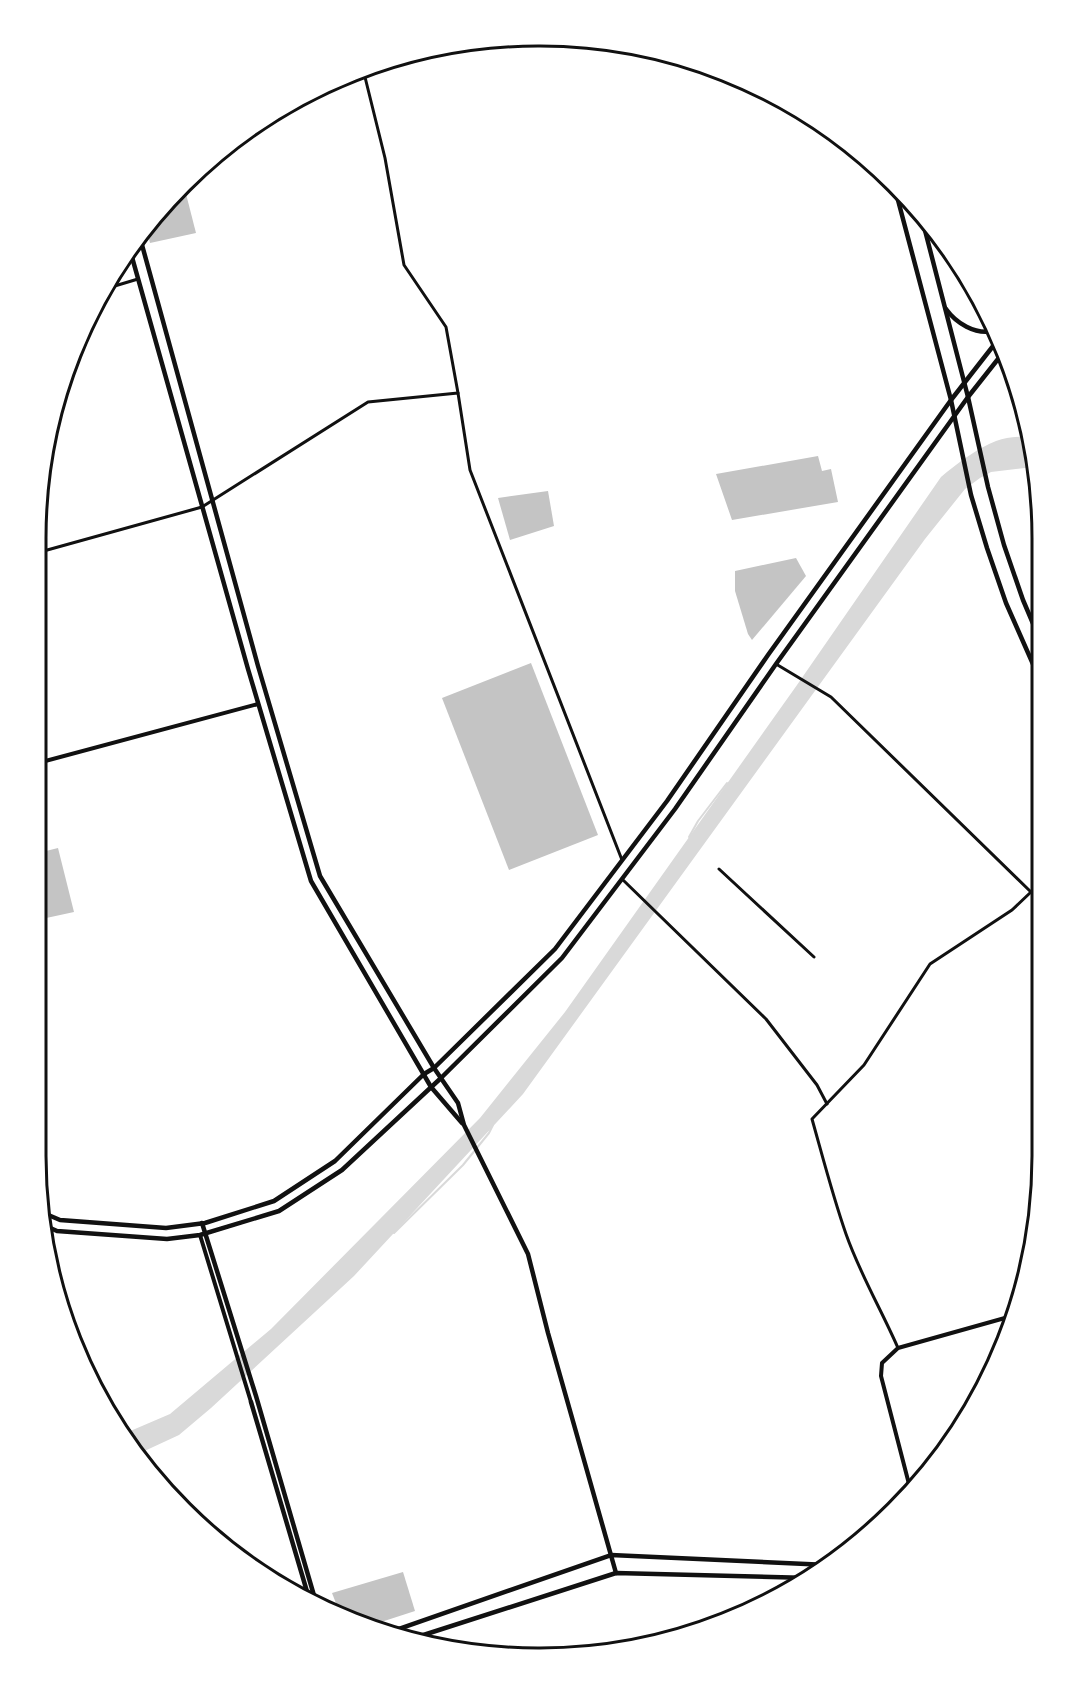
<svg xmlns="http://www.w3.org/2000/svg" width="1078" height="1695" viewBox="0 0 1078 1695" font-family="'Libre Baskerville',serif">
<rect width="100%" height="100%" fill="#fff"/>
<path fill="#d9d9d9" d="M1029,436L1034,467L991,472L980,478L965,489L925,539L523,1094L354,1276L211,1408L179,1435L138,1454L121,1435L170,1414L271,1329L480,1118L565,1012L797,685L941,477C956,464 978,448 996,441C1007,437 1018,437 1029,436Z"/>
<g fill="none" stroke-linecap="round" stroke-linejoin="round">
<g stroke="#d9d9d9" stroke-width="2">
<polyline points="689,837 698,821 727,783"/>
<polyline points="394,1233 463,1165 489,1133 493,1125"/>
</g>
</g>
<g fill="#c4c4c4">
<polygon points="184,186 196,233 150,243 146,227"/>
<polygon points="818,456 822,471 831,469 838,502 732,520 716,474"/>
<polygon points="548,491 554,526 510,540 498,498"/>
<polygon points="796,558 806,576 752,640 748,634 735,591 735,571"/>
<polygon points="531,663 598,835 509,870 442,698"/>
<polygon points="58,848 74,912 37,920 38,853"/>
<polygon points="403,1572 415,1611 378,1623 357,1622 339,1611 332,1593"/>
</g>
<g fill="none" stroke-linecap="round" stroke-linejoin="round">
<g stroke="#111" stroke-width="3">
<polyline points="363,69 385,158 404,265 446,327 458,393"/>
<polyline points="108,288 138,279"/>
<polyline points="40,552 202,507 368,402 458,393 470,470 622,860"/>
<polyline points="776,664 831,697 1031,892"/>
<polyline points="719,869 814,957"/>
<polyline points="622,879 766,1019 817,1085 827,1104"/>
<path d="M898,1348C881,1309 860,1274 846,1234C833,1197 823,1158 812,1119L864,1065L930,964L1012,910L1031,892L1039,888"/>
</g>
<g stroke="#111" stroke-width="4">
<polyline points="38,763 258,704"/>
<polyline points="200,1235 251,1402"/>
<polyline points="54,1263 72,1337"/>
<polyline points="910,1488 881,1376 882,1363 898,1348 1012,1316"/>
</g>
<g stroke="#111" stroke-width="4.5">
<polyline points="376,63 386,61"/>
<polyline points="139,234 258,666 320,876 434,1068 458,1103 464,1125 528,1254 548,1333 616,1573"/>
<polyline points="130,250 248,669 311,881 431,1087 462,1123"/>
<polyline points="46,1214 60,1220 166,1228 205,1223 274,1201 335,1161 424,1074 434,1068 555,949 667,801 768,655 951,400 997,341"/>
<polyline points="202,1223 256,1396 315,1599"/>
<polyline points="48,1227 57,1231 167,1239 200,1235 279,1211 342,1170 441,1078 562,958 675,809 776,664 968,397 1002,354"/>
<polyline points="251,1402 308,1595"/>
<polyline points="384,1634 611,1555 828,1565"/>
<polyline points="411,1639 616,1573 810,1578"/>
</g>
<g stroke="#111" stroke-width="4.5">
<polyline points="894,185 951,400 971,495 987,548 1006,603 1040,680"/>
<polyline points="920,211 968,397 988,487 1004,545 1023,600 1040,640"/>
<path d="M946,309C956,323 975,335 993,331"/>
</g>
</g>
<path d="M0 0H1078V1695H0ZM538 46H540A492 492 0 0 1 1032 538V1156A492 492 0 0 1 540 1648H538A492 492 0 0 1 46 1156V538A492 492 0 0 1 538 46Z" fill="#fff" fill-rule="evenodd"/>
<path fill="none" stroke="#111" stroke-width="3" d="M538 46H540A492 492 0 0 1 1032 538V1156A492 492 0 0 1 540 1648H538A492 492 0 0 1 46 1156V538A492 492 0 0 1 538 46Z"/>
</svg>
